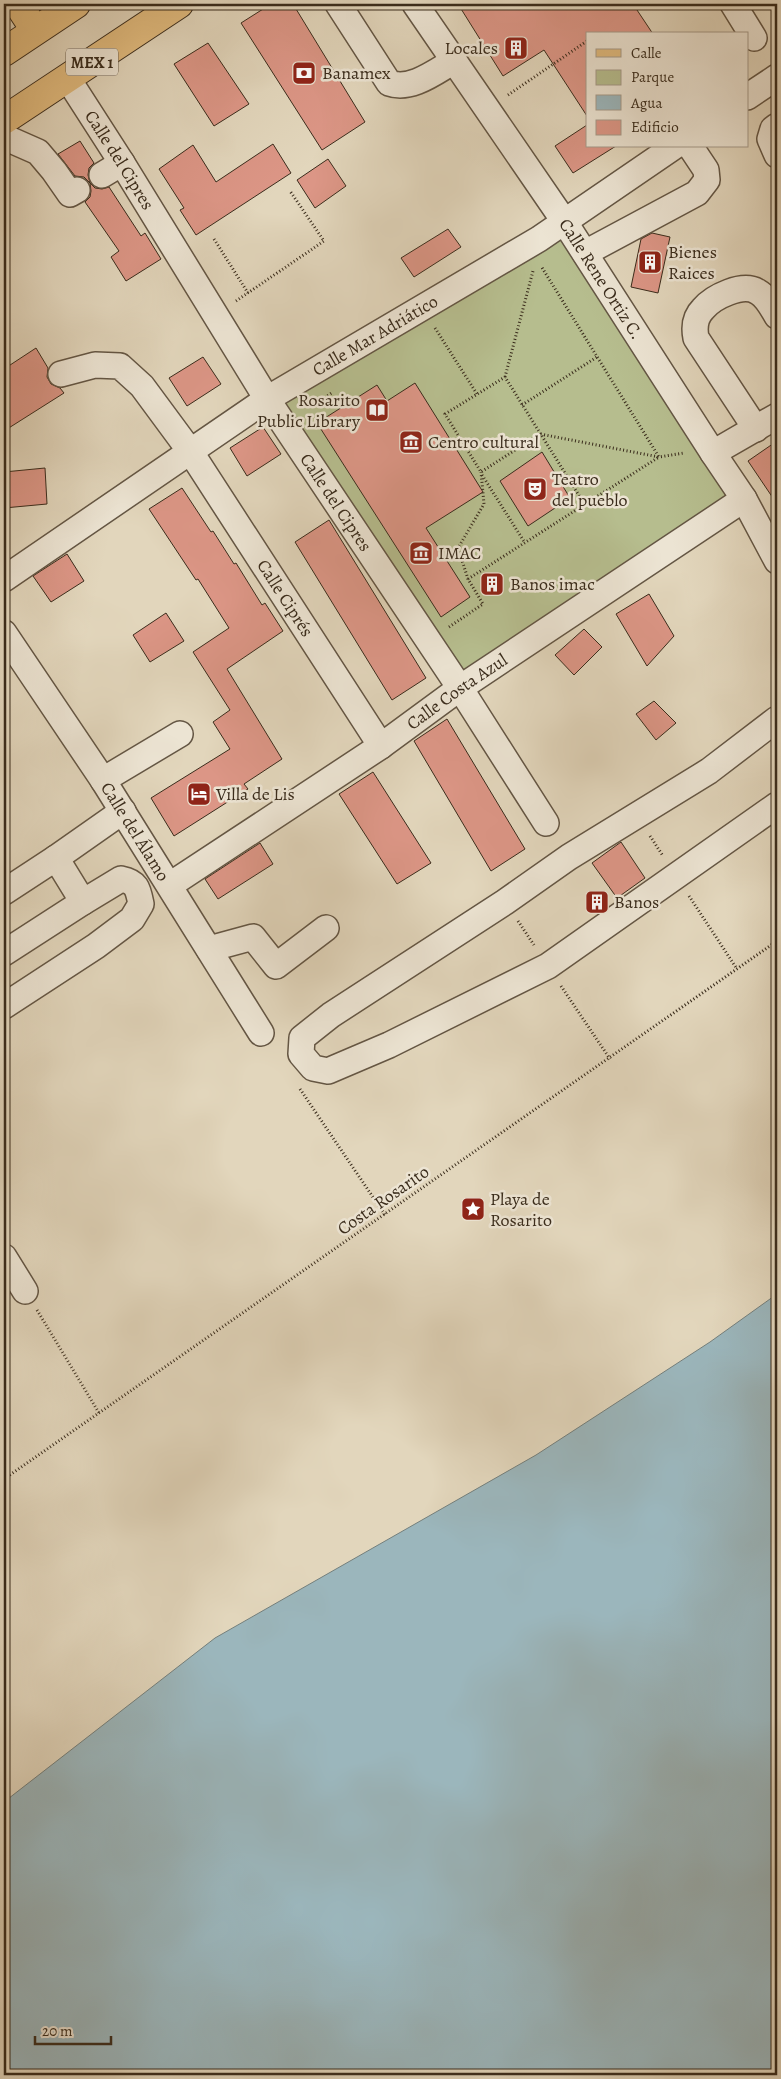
<svg xmlns="http://www.w3.org/2000/svg" width="781" height="2079" viewBox="0 0 781 2079" font-family="Alegreya,serif">
<rect width="100%" height="100%" fill="#e2d6bc"/>
<filter id="stains"><feTurbulence type="fractalNoise" baseFrequency=".004" numOctaves="4"/><feColorMatrix values="0 0 0 0 .2 0 0 0 0 .09 0 0 0 0 .02 0 0 0 .5 -.17"/></filter>
<radialGradient id="worn" r=".72"><stop offset=".6" stop-color="#630" stop-opacity="0"/><stop offset="1" stop-color="#630" stop-opacity=".3"/></radialGradient>
<polygon fill="#b6bd8e" stroke="#787455" points="564,221 744,499 460,688 267,399"/>
<polygon fill="#9bb6bc" stroke="#747f7c" points="777,1294 777,2075 4,2075 4,1802 215,1638 536,1455 710,1342"/>
<g fill="#dc9686" stroke="#3a2c1c">
<polygon points="271,4 293,4 365,122 322,150 241,23"/>
<polygon points="458,4 633,4 653,34 587,34 587,116 544,50 503,76"/>
<polygon points="208,43 249,104 214,126 174,64"/>
<polygon points="587,125 587,146 616,146 573,173 555,146"/>
<polygon points="80,141 94,163 89,168 88,175 90,183 95,188 102,189 109,187 141,236 145,233 161,259 126,281 111,257 119,251 85,202 90,197 91,191 90,183 84,177 75,176 58,154"/>
<polygon points="273,144 291,173 196,235 180,210 184,208 159,169 193,145 216,182"/>
<polygon points="328,159 346,186 315,208 297,180"/>
<polygon points="448,229 461,247 414,277 401,258"/>
<polygon points="652,233 670,237 658,293 631,287 641,239"/>
<polygon points="36,348 48,368 47,377 51,384 60,388 64,393 4,431 4,369"/>
<polygon points="203,357 221,384 187,406 169,378"/>
<polygon points="415,383 483,492 426,528 470,597 441,617 317,423 377,385 387,401"/>
<polygon points="263,427 281,454 247,476 230,448"/>
<polygon points="777,441 777,504 748,461"/>
<polygon points="542,452 570,498 528,526 500,481"/>
<polygon points="45,468 47,504 4,508 4,472"/>
<polygon points="182,488 211,532 213,531 234,564 236,563 262,605 265,603 283,631 227,669 282,759 244,784 248,789 174,836 151,798 230,749 213,722 230,710 193,652 229,628 198,579 196,580 149,509"/>
<polygon points="329,520 426,678 392,700 295,542"/>
<polygon points="67,554 84,581 51,602 33,576"/>
<polygon points="649,594 674,636 647,666 616,614"/>
<polygon points="166,613 184,641 150,662 133,635"/>
<polygon points="584,629 602,647 574,675 555,655"/>
<polygon points="654,701 676,723 656,740 636,714"/>
<polygon points="447,719 525,849 491,871 414,741"/>
<polygon points="373,772 431,863 397,884 339,794"/>
<polygon points="621,842 645,878 617,898 592,863"/>
<polygon points="260,843 273,864 218,899 205,879"/>
</g>
<g fill="none" stroke-linecap="round" stroke-linejoin="round">
<g stroke="#645644" stroke-width="28">
<g id="minor">
<path d="M338,4L389,83C411,91 435,72 454,61"/>
<path id="s1" d="M415,4L564,221L713,453L744,499L777,561"/>
<polyline points="733,4 754,38"/>
<path id="s2" d="M68,79L122,163L267,399L460,688L546,823"/>
<polyline points="747,97 777,77"/>
<polyline points="777,126 773,129 770,139 777,155"/>
<polyline points="4,137 38,152 54,171 70,194 77,190"/>
<polyline points="102,175 122,163"/>
<polyline points="585,253 697,193 707,180 706,170 690,146"/>
<path id="s3" d="M61,374L95,365L120,366L142,386L190,451L381,746"/>
<path d="M756,429L696,338C694,328 695,317 703,309C713,297 743,282 758,292C767,297 772,308 777,316"/>
<polyline points="713,453 777,416"/>
<path id="s4" d="M4,579L267,399L539,239L675,146"/>
<path id="s5" d="M4,633L103,780L261,1033"/>
<polyline points="777,719 709,771 569,857 505,902 331,1015 302,1038 301,1054 313,1068 328,1071 389,1045 548,966 777,805"/>
<polyline points="103,780 180,734"/>
<path id="s6" d="M170,885L381,746L460,688L744,499"/>
<polyline points="4,892 56,858 123,811"/>
<polyline points="209,949 253,937 276,966 326,928"/>
<polyline points="4,953 83,902 56,858"/>
<path d="M4,1006L96,946L132,919L141,904C138,889 137,882 121,879L83,902"/>
<polyline points="4,1257 25,1291"/>
</g>
</g>
<g stroke="#3a2c1c" stroke-width="30">
<g id="major">
<polyline points="18,4 35,30"/>
<polyline points="4,52 76,4"/>
<polyline points="4,120 179,4"/>
</g>
</g>
<g stroke="#3a2c1c" stroke-width="3" stroke-dasharray="1 2.5" stroke-linecap="butt">
<polyline points="508,95 587,41"/>
<polyline points="214,239 248,293"/>
<polyline points="236,301 324,241 290,191"/>
<polyline points="435,328 477,394"/>
<polyline points="505,377 533,271"/>
<polyline points="318,399 323,399 333,392"/>
<polyline points="522,405 597,357"/>
<polyline points="482,475 525,543"/>
<polyline points="585,505 505,377 445,414 481,472 540,434 659,457 684,453"/>
<polyline points="468,579 659,457 541,266"/>
<polyline points="449,627 483,604 468,579 458,548 484,504 481,472"/>
<polyline points="650,836 663,856"/>
<polyline points="689,896 737,969"/>
<polyline points="518,921 534,945"/>
<polyline points="561,986 610,1059"/>
<polyline points="300,1089 385,1215"/>
<polyline points="37,1310 99,1413"/>
<polyline points="4,1479 777,941"/>
</g>
<use href="#minor" stroke="#ece4d3" stroke-width="25"/>
<use href="#major" stroke="#e1bb7e" stroke-width="28"/>
</g>
<defs>
<g id="building-square" transform="scale(1.25)"><rect x="-9" y="-9" width="18" height="18" rx="4" fill="#8f2418" stroke="#ece4d3"/><path d="M-4-6H4V6H1V3H-1V6H-4ZM-2.5-4.3h1.7v1.8h-1.7ZM.8-4.3h1.7v1.8H.8ZM-2.5-1h1.7V.8h-1.7ZM.8-1h1.7V.8H.8Z" fill="#fff"/></g>
<g id="bank-square" transform="scale(1.25)"><rect x="-9" y="-9" width="18" height="18" rx="4" fill="#8f2418" stroke="#ece4d3"/><path d="M-6-4H6V4H-6ZM0-2.3a2.3 2.3 0 1 0 0 4.6a2.3 2.3 0 1 0 0-4.6Z" fill="#fff"/></g>
<g id="library-square" transform="scale(1.25)"><rect x="-9" y="-9" width="18" height="18" rx="4" fill="#8f2418" stroke="#ece4d3"/><path d="M-6-4Q-3-5.5-.7-3.5V5Q-3 3-6 4ZM6-4Q3-5.5 .7-3.5V5Q3 3 6 4Z" fill="#fff"/></g>
<g id="museum-square" transform="scale(1.25)"><rect x="-9" y="-9" width="18" height="18" rx="4" fill="#8f2418" stroke="#ece4d3"/><path d="M0-6L6-3V-2H-6V-3ZM-5-1h2V3h-2ZM-1-1h2V3h-2ZM3-1h2V3H3ZM-6 4H6V6H-6Z" fill="#fff"/></g>
<g id="theatre-square" transform="scale(1.25)"><rect x="-9" y="-9" width="18" height="18" rx="4" fill="#8f2418" stroke="#ece4d3"/><path d="M-5-5.5Q0-4 5-5.5V0Q5 5 0 6Q-5 5-5 0ZM-3.3-2.5H-1v1.5H-3.3ZM1-2.5H3.3v1.5H1ZM-2.8 1Q0 5.5 2.8 1Z" fill="#fff"/></g>
<g id="hotel-square" transform="scale(1.25)"><rect x="-9" y="-9" width="18" height="18" rx="4" fill="#8f2418" stroke="#ece4d3"/><path d="M-6-4.5h1.5V1H6V5H4.5V3h-9V5H-6ZM-4 0a1.8 1.8 0 1 1 3.6 0ZM.5 0V-2.5h3Q6-2.5 6 0Z" fill="#fff"/></g>
<g id="sight-square" transform="scale(1.25)"><rect x="-9" y="-9" width="18" height="18" rx="4" fill="#8f2418" stroke="#ece4d3"/><path d="M0-6L1.8-2.2L6-1.7L2.9 1.2L3.7 5.4L0 3.3L-3.7 5.4L-2.9 1.2L-6-1.7L-1.8-2.2Z" fill="#fff"/></g>
</defs>
<g fill-rule="evenodd">
<use href="#building-square" x="516" y="48"/>
<use href="#bank-square" x="304" y="73"/>
<use href="#building-square" x="650" y="262"/>
<use href="#library-square" x="377" y="410"/>
<use href="#museum-square" x="411" y="442"/>
<use href="#theatre-square" x="535" y="489"/>
<use href="#museum-square" x="421" y="553"/>
<use href="#building-square" x="492" y="584"/>
<use href="#hotel-square" x="199" y="794"/>
<use href="#building-square" x="597" y="902"/>
<use href="#sight-square" x="473" y="1209"/>
</g>
<g text-anchor="middle" stroke-width="5" stroke-linejoin="round" paint-order="stroke">
<rect fill="#ece4d3" stroke="#6f6353" stroke-width="1" x="66" y="48.5" width="52" height="27" rx="4"/>
<g font-size="16" font-weight="bold" fill="#3a2c1c">
<text x="92" y="68">MEX 1</text>
</g>
<g font-size="18" fill="#3a2c1c" stroke="#ece4d3" text-anchor="start">
<text x="498" y="54" text-anchor="end">Locales</text>
<text x="322" y="79">Banamex</text>
<text x="668" y="258">Bienes<tspan x="668" dy="21">Raices</tspan></text>
<text x="360" y="406" text-anchor="end">Rosarito<tspan x="360" dy="21">Public Library</tspan></text>
<text x="428" y="448">Centro cultural</text>
<text x="552" y="485">Teatro<tspan x="552" dy="21">del pueblo</tspan></text>
<text x="438" y="559">IMAC</text>
<text x="510" y="590">Banos imac</text>
<text x="216" y="800">Villa de Lis</text>
<text x="614" y="908">Banos</text>
<text x="490" y="1205">Playa de<tspan x="490" dy="21">Rosarito</tspan></text>
</g>
<g font-size="18" fill="#3a2c1c" stroke="#ece4d3">
<text dy="6" stroke="none"><textPath href="#s2" startOffset="96">Calle del Cipres</textPath></text>
<text dy="6" stroke="none"><textPath href="#s1" startOffset="332">Calle Rene Ortiz C.</textPath></text>
<text dy="6" stroke="none"><textPath href="#s4" startOffset="444">Calle Mar Adriático</textPath></text>
<text dy="6" stroke="none"><textPath href="#s2" startOffset="501">Calle del Cipres</textPath></text>
<text dy="6" stroke="none"><textPath href="#s3" startOffset="346">Calle Ciprés</textPath></text>
<text dy="6" stroke="none"><textPath href="#s6" startOffset="346">Calle Costa Azul</textPath></text>
<text dy="6" stroke="none"><textPath href="#s5" startOffset="238">Calle del Álamo</textPath></text>
<text transform="translate(383 1200) rotate(-35)" y="6">Costa Rosarito</text>
</g>
</g>
<rect width="781" height="2079" fill="none" stroke="#e2d6bc" stroke-width="20"/>
<rect x="5" y="5" width="771" height="2069" fill="none" stroke="#3a2c1c" stroke-width="2.5"/>
<rect x="10" y="10" width="761" height="2059" fill="none" stroke="#3a2c1c"/>
<rect x="586" y="32" width="162" height="115" fill="#ece4d3" stroke="#a59a8a"/>
<rect x="596" y="49" width="25" height="8" fill="#e1bb7e" stroke="#a59a8a"/>
<text x="631" y="58" font-size="15" fill="#3a2c1c">Calle</text>
<rect x="596" y="70" width="25" height="15" fill="#b6bd8e" stroke="#a59a8a"/>
<text x="631" y="82" font-size="15" fill="#3a2c1c">Parque</text>
<rect x="596" y="95" width="25" height="15" fill="#9bb6bc" stroke="#a59a8a"/>
<text x="631" y="108" font-size="15" fill="#3a2c1c">Agua</text>
<rect x="596" y="120" width="25" height="15" fill="#dc9686" stroke="#a59a8a"/>
<text x="631" y="132" font-size="15" fill="#3a2c1c">Edificio</text>
<path d="M35 2036v8h76v-8" fill="none" stroke="#3a2c1c" stroke-width="2.5"/>
<text x="42" y="2036" font-size="15" fill="#3a2c1c" stroke="#ece4d3" stroke-width="4" paint-order="stroke">20 m</text>
<rect width="100%" height="100%" filter="url(#stains)"/>
<rect width="100%" height="100%" fill="url(#worn)"/>
</svg>
